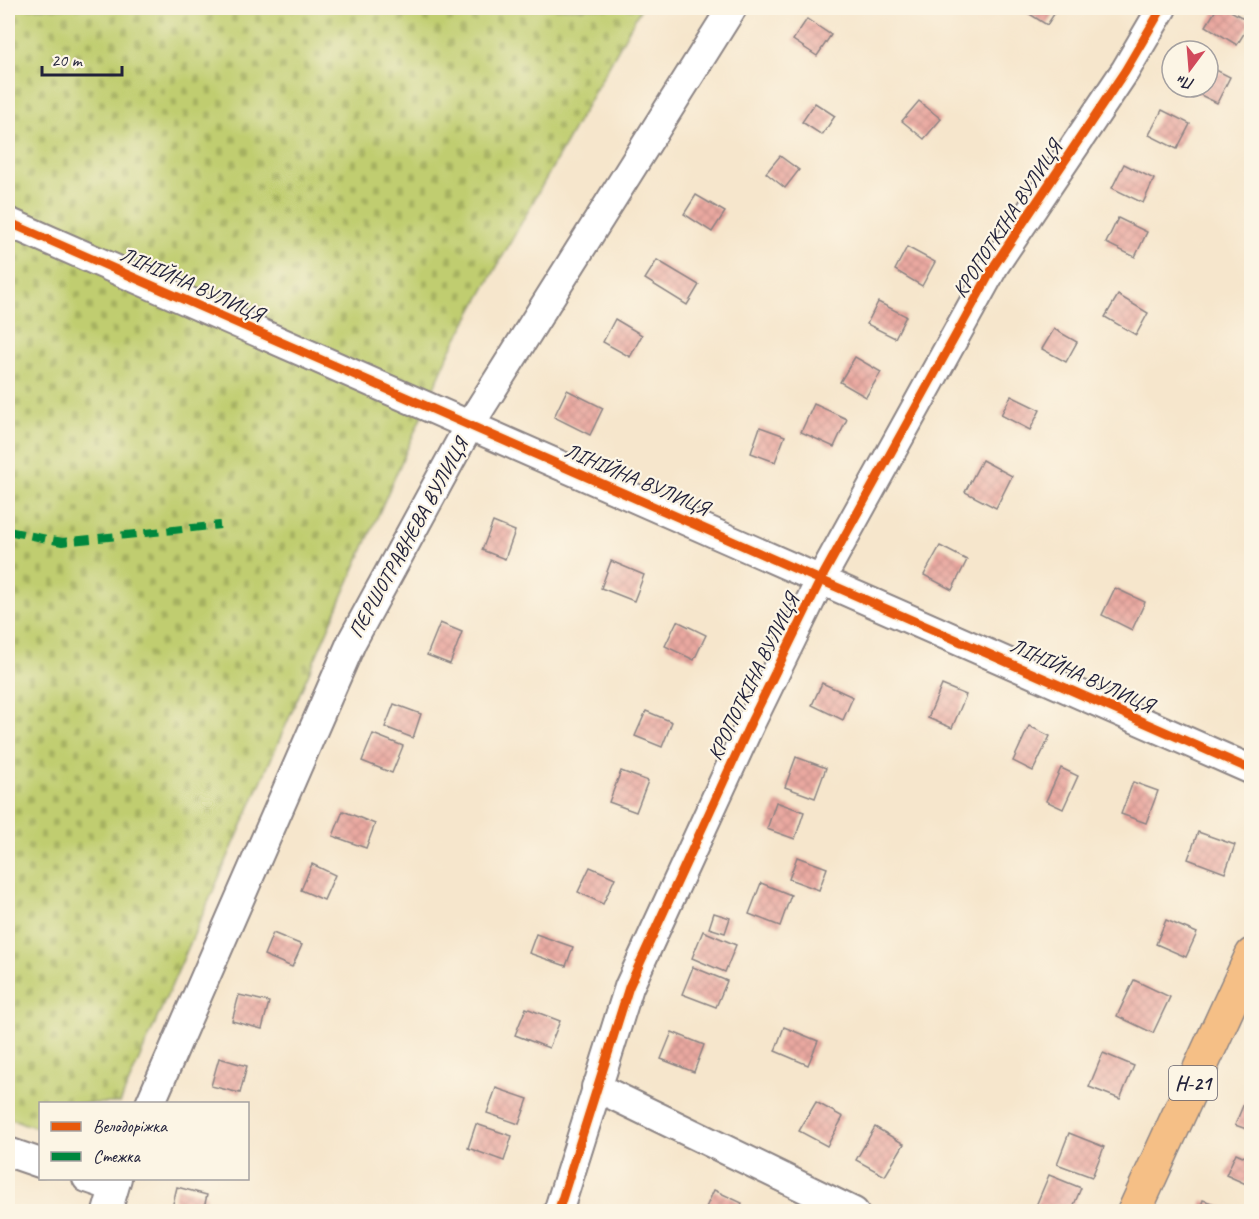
<svg xmlns="http://www.w3.org/2000/svg" width="1259" height="1219" viewBox="0 0 1259 1219" font-family="Caveat,sans-serif">
<defs>
<pattern id="cemetery-stones" width="16" height="16" patternUnits="userSpaceOnUse" patternTransform="scale(1.5)"><rect width="16" height="16" fill="#c0cd6f"/><path d="M2 7V4a2 2 0 0 1 4 0v3zM10 15v-3a2 2 0 0 1 4 0v3z" fill="#a5b061"/></pattern>
<pattern id="building-cross-hatch" width="8" height="8" patternUnits="userSpaceOnUse" patternTransform="scale(1.5)"><rect width="8" height="8" fill="#eaa9a0"/><path d="M0 0l8 8M0 8l8-8" fill="none" stroke="#c8918b"/></pattern>
</defs>
<rect width="100%" height="100%" fill="#fcf5e5"/>
<filter id="ink" filterUnits="userSpaceOnUse"><feTurbulence type="fractalNoise" baseFrequency=".0167" numOctaves="2"/><feDisplacementMap in="SourceGraphic" scale="12" xChannelSelector="R" yChannelSelector="G"/><feConvolveMatrix kernelMatrix="1 2 1 2 8 2 1 2 1" color-interpolation-filters="sRGB"/></filter>
<filter id="wash" filterUnits="userSpaceOnUse"><feTurbulence type="fractalNoise" baseFrequency=".008" numOctaves="4" result="noise"/><feDisplacementMap in="SourceGraphic" scale="24" xChannelSelector="R" yChannelSelector="G"/><feGaussianBlur stdDeviation="1.35" result="paint"/><feColorMatrix in="noise" values="0 0 0 0 0 0 0 0 0 0 0 0 0 0 0 0 0 1.4 0 .05"/><feComposite in="paint" operator="in"/></filter>
<g filter="url(#wash)">
<rect width="100%" height="100%" fill="#f6e6cc"/>
<polygon fill="url(#cemetery-stones)" stroke="#717855" stroke-width="1.5" points="8,8 641,8 451,349 120,1103 40,1104 40,1129 8,1118"/>
<g id="blocks">
<g fill="url(#building-cross-hatch)">
<polygon points="1020,8 1058,8 1047,25"/>
<polygon points="1217,8 1225,8 1251,22 1237,45 1206,26"/>
<polygon points="807,19 831,35 817,56 793,40"/>
<polygon points="1208,66 1230,77 1217,103 1184,87 1208,87"/>
<polygon points="919,101 941,119 924,139 902,121"/>
<polygon points="815,103 835,116 822,135 802,122"/>
<polygon points="1162,110 1190,124 1177,149 1149,135"/>
<polygon points="780,156 799,170 785,188 766,173"/>
<polygon points="1124,164 1154,179 1143,203 1112,188"/>
<polygon points="696,195 725,212 712,232 684,214"/>
<polygon points="1118,218 1147,232 1135,257 1106,243"/>
<polygon points="907,247 935,262 922,286 895,270"/>
<polygon points="657,260 699,285 687,305 645,279"/>
<polygon points="1118,295 1148,313 1136,335 1105,317"/>
<polygon points="878,302 906,316 895,338 867,324"/>
<polygon points="615,319 642,335 630,357 603,342"/>
<polygon points="1054,329 1077,342 1066,362 1042,349"/>
<polygon points="855,357 881,372 866,397 840,382"/>
<polygon points="567,390 603,408 590,435 554,417"/>
<polygon points="1011,396 1040,410 1030,430 1001,415"/>
<polygon points="814,404 847,419 834,447 801,432"/>
<polygon points="760,427 785,436 775,462 751,453"/>
<polygon points="982,460 1012,476 996,508 965,492"/>
<polygon points="493,522 515,531 505,559 482,550"/>
<polygon points="940,546 967,560 952,590 924,575"/>
<polygon points="611,561 644,575 634,601 601,588"/>
<polygon points="1115,588 1145,602 1132,630 1102,615"/>
<polygon points="677,621 706,635 694,660 665,646"/>
<polygon points="440,623 462,632 450,664 427,655"/>
<polygon points="822,683 853,697 843,720 812,705"/>
<polygon points="942,685 966,695 952,728 928,718"/>
<polygon points="394,704 421,714 413,738 385,727"/>
<polygon points="646,711 672,722 662,747 635,736"/>
<polygon points="1029,726 1050,736 1033,771 1013,761"/>
<polygon points="373,734 403,746 392,773 362,761"/>
<polygon points="796,757 826,768 815,798 785,787"/>
<polygon points="1061,768 1078,776 1063,809 1046,801"/>
<polygon points="621,771 648,781 636,812 609,802"/>
<polygon points="1133,782 1158,791 1146,823 1121,814"/>
<polygon points="776,802 804,812 795,839 767,829"/>
<polygon points="343,811 375,824 366,848 333,836"/>
<polygon points="1198,832 1235,845 1225,873 1188,859"/>
<polygon points="797,857 827,868 819,890 789,879"/>
<polygon points="312,864 335,875 324,900 301,890"/>
<polygon points="590,867 615,878 603,904 578,892"/>
<polygon points="761,883 791,895 780,926 749,914"/>
<polygon points="714,913 730,918 725,933 709,928"/>
<polygon points="1166,920 1197,933 1186,957 1156,944"/>
<polygon points="703,931 736,945 725,972 692,958"/>
<polygon points="273,933 302,945 292,967 264,955"/>
<polygon points="536,934 573,947 566,966 529,953"/>
<polygon points="693,967 727,981 716,1007 682,994"/>
<polygon points="1134,980 1170,997 1153,1033 1117,1016"/>
<polygon points="239,995 269,1002 262,1029 232,1021"/>
<polygon points="526,1008 560,1021 549,1048 515,1035"/>
<polygon points="784,1027 818,1041 808,1065 775,1051"/>
<polygon points="672,1032 704,1045 694,1072 661,1059"/>
<polygon points="1103,1053 1134,1066 1120,1099 1089,1087"/>
<polygon points="219,1058 247,1066 240,1093 211,1086"/>
<polygon points="496,1088 528,1099 519,1124 487,1113"/>
<polygon points="1247,1096 1252,1098 1252,1131 1235,1125"/>
<polygon points="816,1102 843,1117 827,1146 799,1131"/>
<polygon points="476,1124 512,1136 504,1161 468,1148"/>
<polygon points="875,1127 904,1144 885,1176 856,1160"/>
<polygon points="1069,1133 1104,1147 1092,1177 1057,1164"/>
<polygon points="1236,1153 1252,1160 1252,1172 1246,1184 1226,1175"/>
<polygon points="1049,1175 1081,1188 1071,1212 1044,1212 1035,1208"/>
<polygon points="177,1187 207,1195 203,1212 171,1212"/>
<polygon points="714,1190 742,1203 738,1212 704,1212"/>
<polygon points="1203,1200 1235,1211 1235,1212 1199,1212"/>
</g>
</g>
</g>
<g filter="url(#ink)">
<use href="#blocks" fill-opacity="0" stroke="#8c8484" stroke-width="1.5"/>
<g fill="none" stroke-linecap="round" stroke-linejoin="round">
<g stroke="#8c8484" stroke-width="32">
<g id="minor">
<polyline points="8,222 1252,770"/>
<polyline points="596,1087 854,1212"/>
<polyline points="150,1104 352,641 469,426 732,8"/>
<polyline points="8,1152 40,1163"/>
<polyline points="87,1178 113,1187"/>
<polyline points="107,1212 117,1178"/>
<polyline points="558,1212 629,987 751,722 821,579 994,266 1125,71 1162,8"/>
</g>
</g>
<g stroke="#8c8484" stroke-width="36">
<polyline id="primary" points="1134,1212 1252,955"/>
</g>
<use href="#minor" stroke="#fff" stroke-width="28"/>
<use href="#primary" stroke="#f5bf86" stroke-width="33"/>
<polyline stroke="#00873e" stroke-width="8" stroke-dasharray="15 8" stroke-linecap="butt" points="8,531 62,542 220,525"/>
<g stroke="#fcf5e5" stroke-width="13">
<g id="cycleway">
<polyline points="8,222 1252,770"/>
<polyline points="558,1212 629,987 751,722 821,579 994,266 1125,71 1162,8"/>
</g>
</g>
<use href="#cycleway" stroke="#e8590c" stroke-width="9"/>
</g>
</g>
<g text-anchor="middle" stroke-width="4.5" stroke-linejoin="round" paint-order="stroke">
<rect fill="#fcf5e5" stroke="#63616e" stroke-width="1.5" x="1169" y="1066" width="48" height="34" rx="4.5"/>
<g font-size="20" font-weight="bold" fill="#22223b">
<text x="1193" y="1090">Н-21</text>
</g>
<g font-size="21" fill="#22223b" stroke="#fcf5e5">
<text transform="translate(1007 219) rotate(-57)" y="7">КРОПОТКІНА ВУЛИЦЯ</text>
<text transform="translate(192 284) rotate(24)" y="7">ЛІНІЙНА ВУЛИЦЯ</text>
<text transform="translate(637 479) rotate(23)" y="7">ЛІНІЙНА ВУЛИЦЯ</text>
<text transform="translate(408 538) rotate(-61)" y="7">ПЕРШОТРАВНЕВА ВУЛИЦЯ</text>
<text transform="translate(1082 675) rotate(24)" y="7">ЛІНІЙНА ВУЛИЦЯ</text>
<text transform="translate(753 677) rotate(-64)" y="7">КРОПОТКІНА ВУЛИЦЯ</text>
</g>
</g>
<rect width="1259" height="1219" fill="none" stroke="#fcf5e5" stroke-width="30"/>
<rect x="39" y="1102" width="210" height="78" fill="#fcf5e5" stroke="#a5a1a1" stroke-width="1.5"/>
<rect x="51" y="1122" width="30" height="9" fill="#e8590c" stroke="#a5a1a1" stroke-width="1.5"/>
<text x="93" y="1132" font-size="18" fill="#22223b">Велодоріжка</text>
<rect x="51" y="1152" width="30" height="9" fill="#00873e" stroke="#a5a1a1" stroke-width="1.5"/>
<text x="93" y="1162" font-size="18" fill="#22223b">Стежка</text>
<g transform="translate(1190 69) rotate(196)"><circle r="28" fill="#fcf5e5" stroke="#a5a1a1" stroke-width="1.5"/>
<path d="M0-4.5L10 22L0 15L-10 22Z" fill="#d1495b"/>
<text y="-9" font-size="16" font-weight="bold" text-anchor="middle" fill="#22223b">Пн</text>
</g>
<path d="M42 66v9h80v-9" fill="none" stroke="#22223b" stroke-width="3"/>
<text x="51" y="66" font-size="18" fill="#22223b" stroke="#fcf5e5" stroke-width="4.5" paint-order="stroke">20 m</text>
</svg>
